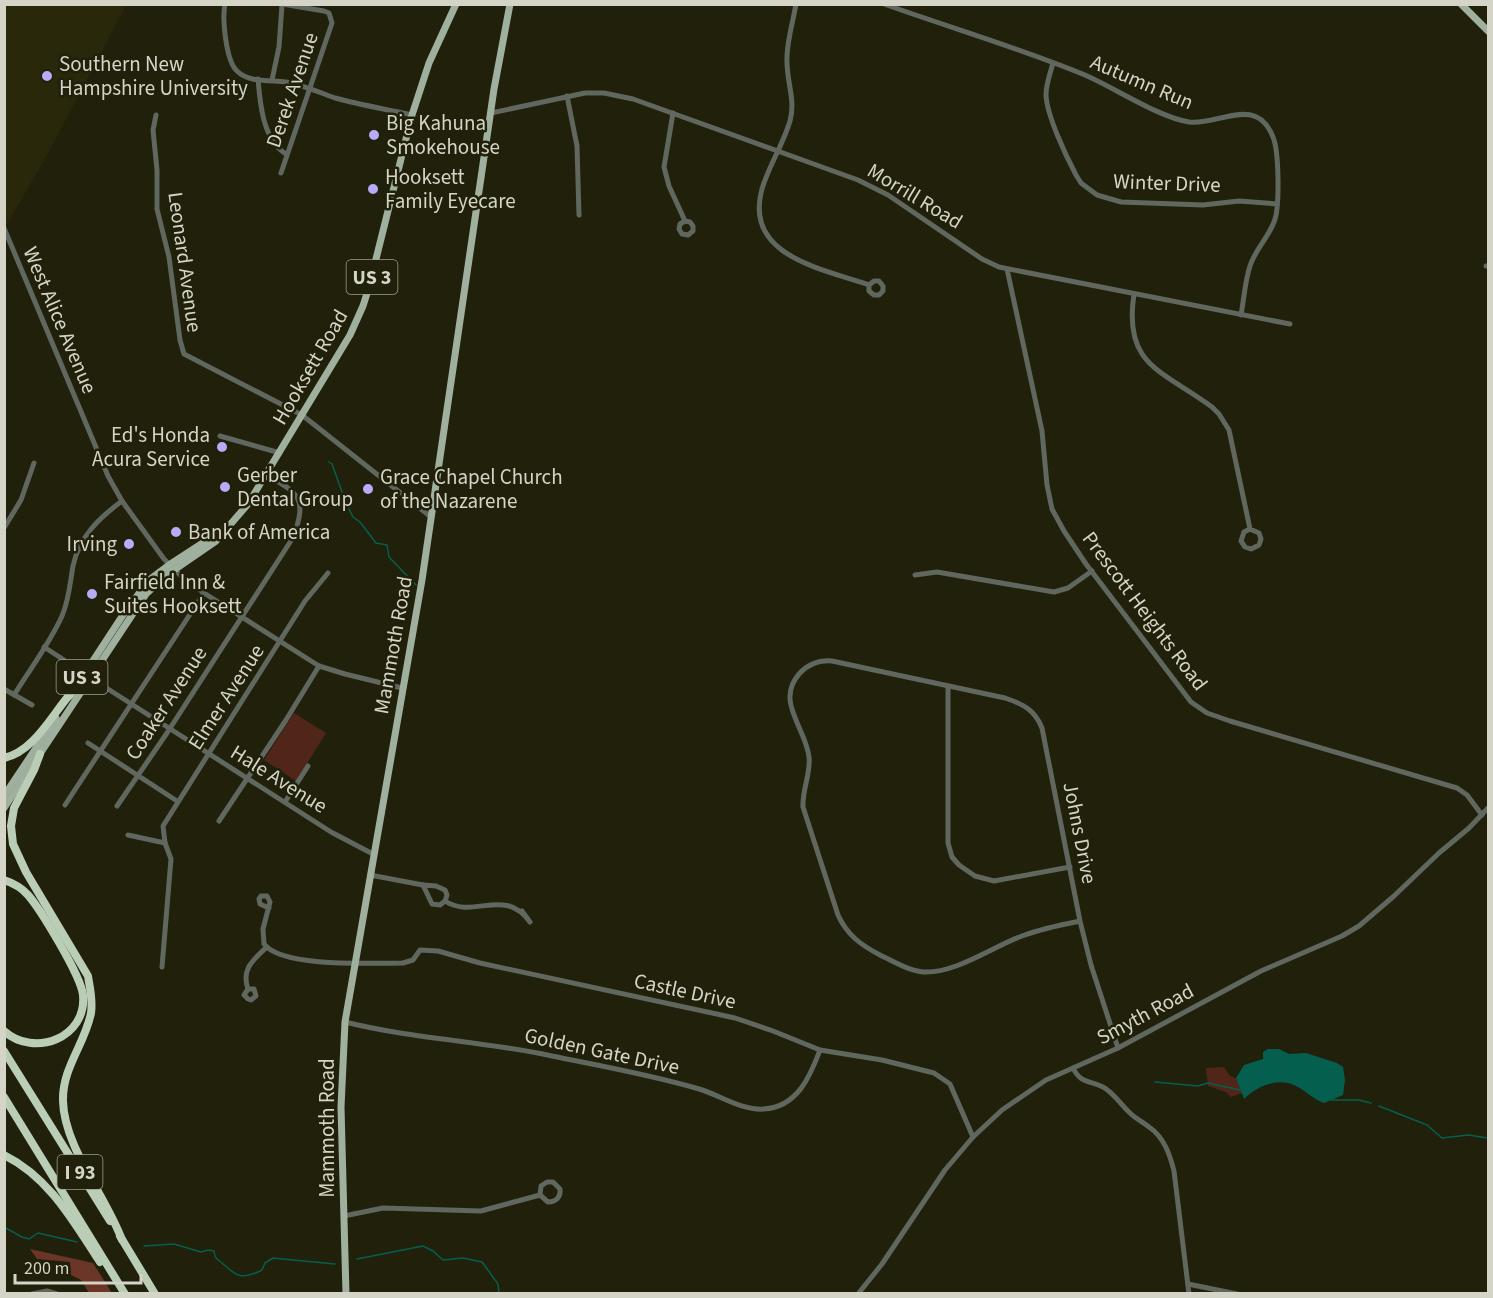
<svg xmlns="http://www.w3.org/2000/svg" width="1493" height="1298" viewBox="0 0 1493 1298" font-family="'Source Sans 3',sans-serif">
<rect width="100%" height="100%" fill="#21200a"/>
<polygon fill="#29280a" points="5,5 126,5 51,148 5,228"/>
<g fill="#522519">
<polygon points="294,713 326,733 296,781 264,760"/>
<polygon points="1224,1067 1230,1076 1236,1078 1242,1093 1231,1097 1226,1092 1208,1086 1206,1068"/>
</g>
<polygon fill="#6b3527" points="30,1249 93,1263 112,1293 89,1293 81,1280 71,1275 70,1262 37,1259"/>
<path fill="#055f4f" d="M1268,1049H1279L1289,1054L1306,1053L1337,1063L1343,1067L1345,1080L1343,1095L1324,1103C1314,1100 1306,1091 1296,1086C1278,1077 1257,1086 1244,1099L1236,1078L1244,1065L1263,1059V1052Z"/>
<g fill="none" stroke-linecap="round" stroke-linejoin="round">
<g stroke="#055f4f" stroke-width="1.5">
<polyline points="329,462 332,464 346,503 353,517 360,522 376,543 387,545 389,557 416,585"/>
<polyline points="1155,1082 1198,1086 1208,1083 1240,1090"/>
<polyline points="1331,1100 1359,1100 1371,1103"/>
<polyline points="1379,1106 1427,1125 1442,1138 1468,1135 1488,1138"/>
<polyline points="4,1227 22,1237 29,1239 38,1233 77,1242"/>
<path d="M144,1246L174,1244L201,1252L208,1250L214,1251C215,1259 217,1259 222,1263C237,1277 242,1280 262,1270L265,1263L273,1258L335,1264"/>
<polyline points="357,1259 423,1246 433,1251 443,1260 463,1258 482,1262 498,1284 499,1294"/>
</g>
<g stroke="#5f675e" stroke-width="5">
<path d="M225,4C222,19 226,61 237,71C249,83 271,80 286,82C303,85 318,92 335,98C360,105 386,109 412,115"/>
<path d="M796,4C793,22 787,41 787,58C786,81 796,99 790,121C783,145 769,165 762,189C743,256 823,269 869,285V291L874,295H879L883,291V286L879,281H874L869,285"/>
<path d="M884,4C951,28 1020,48 1085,75C1115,88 1158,117 1189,122C1218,126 1256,94 1273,137C1279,151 1280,208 1274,222C1268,238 1255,250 1250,266C1245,281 1244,299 1241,315"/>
<path d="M1053,63C1050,74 1046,84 1046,95C1047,116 1066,156 1076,175L1081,183L1097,195L1121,202L1203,205L1239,201L1277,204"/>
<path d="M258,79C260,104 263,140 286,154"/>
<polyline points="272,80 279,47 282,5"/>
<polyline points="567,96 577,146 579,215"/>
<polyline points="491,113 585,93 604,93 633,99 858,180 888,195 982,259 999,267 1290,324"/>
<polyline points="673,113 664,167 669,186 685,221 690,222 693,226 693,231 688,235 682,234 679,229 680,224 685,221"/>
<polyline points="156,115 153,130 157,170 157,209 169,257 180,340 184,354 302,415 431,517"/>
<polyline points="281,173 332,23 329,13 324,11 282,4"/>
<polyline points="4,228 108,476 122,501 164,559 180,575 204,593 319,666 345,674 402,688"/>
<polyline points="1486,266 1488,266"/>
<polyline points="1007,269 1042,431 1047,485 1052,509 1064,531 1086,564 1191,702 1207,713 1230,721 1457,788 1467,795 1482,815"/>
<path d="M1134,294C1123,366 1162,370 1212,407L1219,414L1229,430L1250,529L1244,532L1241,541L1245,547L1251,549L1259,545L1261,539L1259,533L1250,529"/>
<polyline points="220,436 280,453"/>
<polyline points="4,528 21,500 34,463"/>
<polyline points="915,575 937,572 1054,592 1068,588 1092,571"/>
<polyline points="44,647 64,660"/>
<polyline points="948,686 948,843 952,857 959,865 975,876 994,881 1070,867"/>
<polyline points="4,689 32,705"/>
<polyline points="108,689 331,832 373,854"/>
<path d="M14,695C30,669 50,643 62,616C69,600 70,583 73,566C79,537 99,518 122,501"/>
<polyline points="88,743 177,801"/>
<polyline points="285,802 308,766"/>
<polyline points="65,805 204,593"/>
<path d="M117,806L167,733L294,536C307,497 299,494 267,475"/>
<polyline points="219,821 286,720 319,666"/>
<polyline points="128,835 165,843"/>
<polyline points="370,875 423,885"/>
<polygon points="423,885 436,886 445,890 447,895 445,901 440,905 432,904"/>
<path d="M445,901C474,920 504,886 530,922L522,911"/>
<path d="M269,908L260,904L259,899L261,896H267L270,902L263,929L264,944C282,968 374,963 403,963L413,960L420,950L438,951L480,963L735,1018L773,1031L820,1050L882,1060L934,1073L950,1084L973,1137"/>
<path d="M1080,921C1060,925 1041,929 1022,936C992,947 955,974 923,972C908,970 894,962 880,955C861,945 847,935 838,915L803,807C802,790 811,773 809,757C806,728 775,702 799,674C808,664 818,660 832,661L1005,698C1023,704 1035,710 1042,728L1080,921L1091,965L1118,1048"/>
<polyline points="162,967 171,859 165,843 163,826 305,601 328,573"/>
<path d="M248,989H254L256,996L251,1000L248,999L244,995L248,989C241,969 253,960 267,947"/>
<path d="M345,1022C413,1039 484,1041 552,1056C601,1066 652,1075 699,1089C720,1095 742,1111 764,1109C797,1107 810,1077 820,1050"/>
<path d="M1073,1068C1081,1084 1089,1080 1103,1087C1114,1093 1121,1105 1130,1113C1136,1119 1143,1122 1149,1127C1164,1137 1170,1155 1174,1171L1189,1294"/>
<path d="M344,1216L383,1208L481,1211L540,1195L541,1186L547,1182H553L560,1189C561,1197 556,1202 548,1202L540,1195"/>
<polyline points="1188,1284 1237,1294"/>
<polyline points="32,1294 47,1291 57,1294"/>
<polyline points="858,1294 882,1264 945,1170 973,1137 1002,1110 1046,1080 1118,1048 1261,971 1342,936 1359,926 1394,896 1439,853 1469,828 1488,808"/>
</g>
<g stroke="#a0b09e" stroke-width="7">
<polyline points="1461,4 1488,31"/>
<polyline points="70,696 125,612 149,580 169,565 229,526"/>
<polyline points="4,796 56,718"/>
<polyline points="4,808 146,594 168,574 216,541 248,504 350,335 363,306 369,287 412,115 429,63 456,4"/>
<polyline points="346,1294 341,1107 345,1022 422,580 494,89 510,4"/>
</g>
<g stroke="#bacdb7" stroke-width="8">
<path d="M40,754L34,770L14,808L11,826L13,844L26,872L88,976C90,989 93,1000 91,1013C85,1044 62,1068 63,1101C64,1147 106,1196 122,1240"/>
<path d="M4,758C35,751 52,714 72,692"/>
<path d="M4,880C13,883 21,887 28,895C41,910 81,976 83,995C87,1038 34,1058 4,1031"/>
<polyline points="4,1051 110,1221"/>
<polyline points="4,1097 125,1294"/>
<path d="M4,1155C50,1178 73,1221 100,1262"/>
<polyline points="120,1236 155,1294"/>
</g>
</g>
<g fill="#b8abf7" stroke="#21200a" stroke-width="2">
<circle cx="47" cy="76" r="6"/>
<circle cx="374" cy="135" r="6"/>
<circle cx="373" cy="189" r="6"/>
<circle cx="222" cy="447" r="6"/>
<circle cx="225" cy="487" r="6"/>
<circle cx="368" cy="489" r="6"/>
<circle cx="176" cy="532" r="6"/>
<circle cx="129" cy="544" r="6"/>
<circle cx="92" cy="594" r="6"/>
</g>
<g text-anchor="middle" stroke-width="5" stroke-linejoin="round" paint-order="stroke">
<g fill="#21200a" stroke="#9e9e8e" stroke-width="1.5">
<rect x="346.5" y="260" width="51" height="34" rx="4.5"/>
<rect x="56.5" y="660" width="51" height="34" rx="4.5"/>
<rect x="57.5" y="1155" width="45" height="34" rx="4.5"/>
</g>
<g font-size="20" font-weight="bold" fill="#d4d4c7">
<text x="372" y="284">US 3</text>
<text x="82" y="684">US 3</text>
<text x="80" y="1179">I 93</text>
</g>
<g font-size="21" fill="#d4d4c7" stroke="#21200a" text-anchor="start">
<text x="59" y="71">Southern New<tspan x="59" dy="24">Hampshire University</tspan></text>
<text x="386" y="130">Big Kahuna<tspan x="386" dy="24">Smokehouse</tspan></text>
<text x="385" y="184">Hooksett<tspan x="385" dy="24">Family Eyecare</tspan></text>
<text x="210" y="442" text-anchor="end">Ed's Honda<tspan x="210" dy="24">Acura Service</tspan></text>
<text x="237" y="482">Gerber<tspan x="237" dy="24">Dental Group</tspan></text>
<text x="380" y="484">Grace Chapel Church<tspan x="380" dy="24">of the Nazarene</tspan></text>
<text x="188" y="539">Bank of America</text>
<text x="117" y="551" text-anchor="end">Irving</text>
<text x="104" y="589">Fairfield Inn &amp;<tspan x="104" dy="24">Suites Hooksett</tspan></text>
</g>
<g font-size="21" fill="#d4d4c7" stroke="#21200a">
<text transform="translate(1142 82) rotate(23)" y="7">Autumn Run</text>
<text transform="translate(292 90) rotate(-71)" y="7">Derek Avenue</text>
<text transform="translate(1167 183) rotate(2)" y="7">Winter Drive</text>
<text transform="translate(915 196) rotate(31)" y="7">Morrill Road</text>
<text transform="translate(185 262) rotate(82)" y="7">Leonard Avenue</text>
<text transform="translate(60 320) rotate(67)" y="7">West Alice Avenue</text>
<text transform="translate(310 367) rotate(-60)" y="7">Hooksett Road</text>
<text transform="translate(1145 611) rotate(53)" y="7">Prescott Heights Road</text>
<text transform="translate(393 645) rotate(-80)" y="7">Mammoth Road</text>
<text transform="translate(226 697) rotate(-57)" y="7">Elmer Avenue</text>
<text transform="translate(166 703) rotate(-57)" y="7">Coaker Avenue</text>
<text transform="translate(279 779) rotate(32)" y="7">Hale Avenue</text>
<text transform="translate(1080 833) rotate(79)" y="7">Johns Drive</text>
<text transform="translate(685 991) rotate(12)" y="7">Castle Drive</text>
<text transform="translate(1145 1014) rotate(-28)" y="7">Smyth Road</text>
<text transform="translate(602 1051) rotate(12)" y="7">Golden Gate Drive</text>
<text transform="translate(327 1128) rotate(-90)" y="7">Mammoth Road</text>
</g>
</g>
<rect width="1493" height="1298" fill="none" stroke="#d4d4c7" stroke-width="12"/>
<path d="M15 1274v9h126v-9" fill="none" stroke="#d4d4c7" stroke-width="3"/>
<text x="24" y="1274" font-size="18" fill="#d4d4c7" stroke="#21200a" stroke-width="4.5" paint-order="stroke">200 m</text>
</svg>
